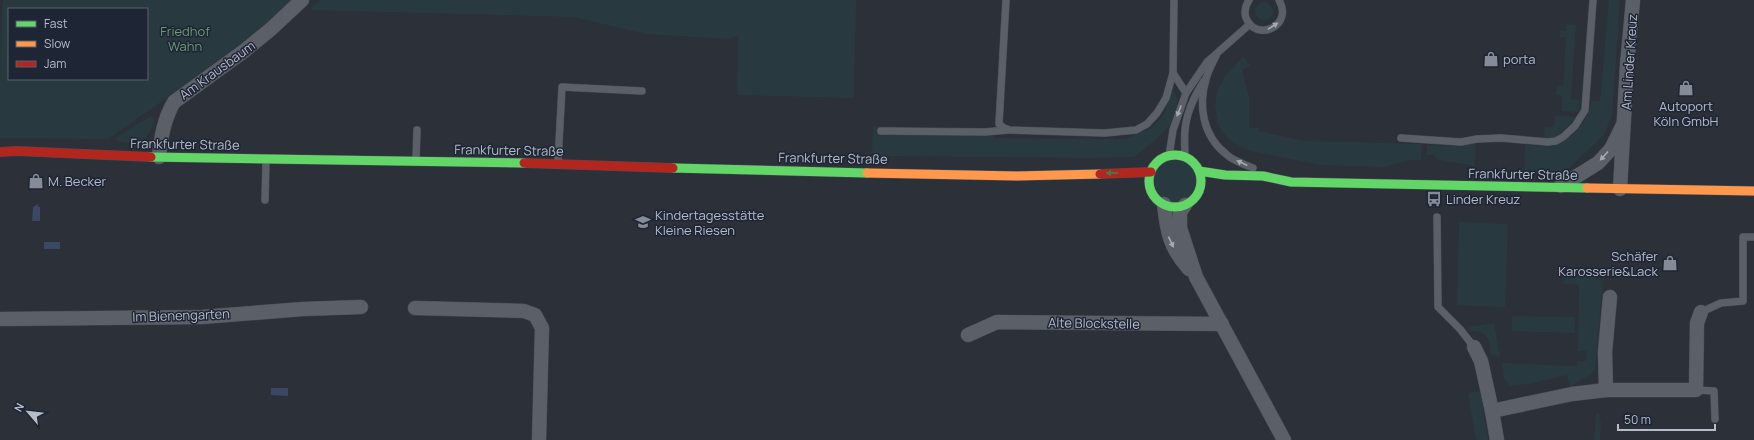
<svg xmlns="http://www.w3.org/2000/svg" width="1754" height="440" viewBox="0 0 1754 440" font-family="Manrope,sans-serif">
<rect width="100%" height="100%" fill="#2b3039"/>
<g fill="#283a3f" fill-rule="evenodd">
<path d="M3,0H292L264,26L171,95L108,139L0,138V67ZM9,9H147V79H9Z"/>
<polygon points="319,0 856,0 854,98 737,95 738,35 730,39 646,34 573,17 310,10"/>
<path d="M1609,0H1620L1612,116L1604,135L1570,167L1561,171L1524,172L1525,145C1534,145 1545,147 1553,146C1571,142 1591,118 1591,101H1600Z"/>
<circle cx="1264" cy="11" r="9"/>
<polygon points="1566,24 1576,25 1571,99 1580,100 1578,112 1562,111 1562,96 1556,95 1557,86 1563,86 1566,37 1560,37 1560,31 1566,31"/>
<polygon points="1243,56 1251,66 1242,70 1249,98 1249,128 1259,128 1259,131 1305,141 1422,144 1421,160 1410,160 1384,167 1321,165 1250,151 1234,143 1226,136 1218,125 1215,105 1217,91 1225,77"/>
<polygon points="1173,90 1179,101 1170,126 1155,140 1134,157 1093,158 872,156 873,126 988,129 995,138 1125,139 1153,127 1164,114"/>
<polygon points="1555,115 1577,117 1556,137 1544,138 1545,127 1554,127"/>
<path d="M151,116L155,119C148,142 140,146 117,141L116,138Z"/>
<polygon points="1476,143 1475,166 1440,160 1437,159 1434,155 1427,155 1427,145 1452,146"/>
<circle cx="1175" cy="181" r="21"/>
<polygon points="1459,222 1508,224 1505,307 1457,305"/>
<polygon points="1565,274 1595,275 1595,279 1603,281 1595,369 1591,374 1570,387 1567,375 1529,384 1510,386 1504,378 1502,363 1569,366 1577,365 1577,361 1586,361 1587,351 1578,351 1579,285 1563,284"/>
<polygon points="1512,316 1575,317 1575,333 1512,331"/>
<path d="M1494,323L1500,357L1490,354C1492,339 1485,330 1470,331L1469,327Z"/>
<polygon points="1479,391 1481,395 1488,440 1476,440 1468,393"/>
<polygon points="1599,413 1601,424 1600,440 1594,440 1596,414"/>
</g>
<g fill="#3a4864">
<polygon points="38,204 38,207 40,207 40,221 32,221 33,207"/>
<rect x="44" y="242" width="16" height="7"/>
<polygon points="271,388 288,388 288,396 271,395"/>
</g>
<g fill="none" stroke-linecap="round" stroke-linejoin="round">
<g stroke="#474b52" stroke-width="8">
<g id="lane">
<polyline points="1006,0 999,124 1004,128 1010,130 1105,133 1136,130 1147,124 1157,113 1166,98 1173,73 1174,0"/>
<path d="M1249,0C1245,6 1244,12 1246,18C1256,43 1294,26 1279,0"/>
<path d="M1216,56C1212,64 1208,71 1206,79C1198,106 1203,136 1226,154C1233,161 1244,164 1253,168"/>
<polyline points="1173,73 1186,93"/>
<polyline points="881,131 985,132 1008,130"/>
<polyline points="1401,138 1461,142 1477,139 1501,138 1548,142 1556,141 1563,137 1575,126 1585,110 1593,0"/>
<polyline points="1169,156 1173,130 1186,93 1207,62 1250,24"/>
<path d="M1185,157C1185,148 1184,139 1185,131C1186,114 1195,95 1204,81"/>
<polyline points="416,160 417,130"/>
<polyline points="558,161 562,87 642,91"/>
<polyline points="265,200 266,161"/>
<polyline points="1437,217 1438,307 1460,329 1474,347"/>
<polyline points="1701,312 1721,303 1743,301 1743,237 1754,237"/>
<polyline points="1696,390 1714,391 1715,419"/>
</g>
</g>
<g stroke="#474b52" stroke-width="15">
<g id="street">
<path d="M159,157C161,137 164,119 174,102L244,51L271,29L302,0"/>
<polyline points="1561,186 1598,163 1611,149 1622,127"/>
<polyline points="1620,189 1627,65 1633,0"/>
<path d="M1164,204C1167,232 1170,248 1189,269"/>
<polyline points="1185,205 1180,212 1180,228 1196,277 1284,440"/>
<polyline points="415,308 524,311 535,315 542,328 539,440"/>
<polyline points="0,319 202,317 303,309 361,307"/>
<polyline points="968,335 997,322 1222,324"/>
<polyline points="1474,347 1481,361 1492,411"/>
<polyline points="1606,390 1605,352 1610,297"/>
<polyline points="1497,440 1492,411 1572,394 1606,390 1696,390 1697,323 1701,312"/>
</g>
</g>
<g stroke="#494d56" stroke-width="10">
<g id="fast">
<circle cx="1175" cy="181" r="26"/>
<polyline points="151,157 524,163"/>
<polyline points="673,168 867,173"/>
<polyline points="1199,171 1225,175 1263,176 1291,182 1587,188"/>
</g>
</g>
<g stroke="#494d56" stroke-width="10">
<g id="slow">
<polyline points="867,173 1017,176 1100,174"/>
<polyline points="1587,188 1754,191"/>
</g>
</g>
<g stroke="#494d56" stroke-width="10">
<g id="jam">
<polyline points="0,152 17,151 151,157"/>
<polyline points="524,163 673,168"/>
<polyline points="1100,174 1151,172"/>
</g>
</g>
<use href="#lane" stroke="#5b5f67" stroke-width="7"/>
<use href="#street" stroke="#5b5f67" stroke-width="14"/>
<use href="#fast" stroke="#63d668" stroke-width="9"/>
<use href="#slow" stroke="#ff974d" stroke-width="9"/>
<use href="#jam" stroke="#b3261e" stroke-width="9"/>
</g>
<defs><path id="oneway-solid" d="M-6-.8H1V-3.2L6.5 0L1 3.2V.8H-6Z"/></defs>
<g fill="#a4a9b6">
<use href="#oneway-solid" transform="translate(1273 26) rotate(-33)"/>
<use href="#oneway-solid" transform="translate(1179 111) rotate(111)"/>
<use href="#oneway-solid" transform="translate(1604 156) rotate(132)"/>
<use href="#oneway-solid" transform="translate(1242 163) rotate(-155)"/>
<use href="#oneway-solid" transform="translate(1171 242) rotate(65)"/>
</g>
<use fill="#407e4e" href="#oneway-solid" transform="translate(1112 173) rotate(179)"/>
<defs>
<g id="shop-bare" transform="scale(1.2)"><path d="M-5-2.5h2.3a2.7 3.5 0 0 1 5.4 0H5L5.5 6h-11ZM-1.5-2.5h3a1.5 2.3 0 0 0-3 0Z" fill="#858b97" stroke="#1e2534" stroke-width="2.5" paint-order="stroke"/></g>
<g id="bus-bare" transform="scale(1.2)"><path d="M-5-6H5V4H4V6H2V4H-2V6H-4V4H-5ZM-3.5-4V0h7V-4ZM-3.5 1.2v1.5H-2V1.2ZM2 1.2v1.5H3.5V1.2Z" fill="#858b97" stroke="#1e2534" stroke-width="2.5" paint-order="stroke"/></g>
<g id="school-bare" transform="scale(1.2)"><path d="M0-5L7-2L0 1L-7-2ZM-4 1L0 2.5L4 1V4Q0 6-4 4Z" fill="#858b97" stroke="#1e2534" stroke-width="2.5" paint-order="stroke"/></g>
</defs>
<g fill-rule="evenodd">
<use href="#shop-bare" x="1491" y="59"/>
<use href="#shop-bare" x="1686" y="88"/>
<use href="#shop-bare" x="36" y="181"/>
<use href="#bus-bare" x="1434" y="199"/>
<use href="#school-bare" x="643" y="222"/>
<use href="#shop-bare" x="1670" y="263"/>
</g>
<g text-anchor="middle" stroke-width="3" stroke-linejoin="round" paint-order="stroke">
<g font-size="13" fill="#6d9b7b" stroke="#1e2534">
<text x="185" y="36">Friedhof<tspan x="185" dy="15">Wahn</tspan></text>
</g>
<g font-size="13" fill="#b6bcca" stroke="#1e2534" text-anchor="start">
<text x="1503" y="64">porta</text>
<text x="1686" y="111" text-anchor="middle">Autoport<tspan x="1686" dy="15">Köln GmbH</tspan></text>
<text x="48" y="186">M. Becker</text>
<text x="1446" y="204">Linder Kreuz</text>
<text x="655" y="220">Kindertagesstätte<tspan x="655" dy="15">Kleine Riesen</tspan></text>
<text x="1658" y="261" text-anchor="end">Schäfer<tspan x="1658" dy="15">Karosserie&amp;Lack</tspan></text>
</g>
<g font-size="13" fill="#b6bcca" stroke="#1e2534">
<text transform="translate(1629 62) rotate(-86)" y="5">Am Linder Kreuz</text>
<text transform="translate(217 70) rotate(-36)" y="5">Am Krausbaum</text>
<text transform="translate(185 144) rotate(1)" y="5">Frankfurter Straße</text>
<text transform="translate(509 150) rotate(1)" y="5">Frankfurter Straße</text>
<text transform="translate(833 158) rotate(1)" y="5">Frankfurter Straße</text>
<text transform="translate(1523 174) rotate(1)" y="5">Frankfurter Straße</text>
<text transform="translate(181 315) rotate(-2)" y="5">Im Bienengarten</text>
<text transform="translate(1094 323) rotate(1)" y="5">Alte Blockstelle</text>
</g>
</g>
<rect x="8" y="8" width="140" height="72" fill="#1e2534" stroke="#5b6170"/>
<rect x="16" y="21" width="20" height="6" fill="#63d668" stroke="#5b6170"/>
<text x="44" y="28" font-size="12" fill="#b6bcca">Fast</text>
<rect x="16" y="41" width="20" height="6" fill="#ff974d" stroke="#5b6170"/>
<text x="44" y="48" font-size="12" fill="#b6bcca">Slow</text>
<rect x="16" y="61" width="20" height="6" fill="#b3261e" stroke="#5b6170"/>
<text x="44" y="68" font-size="12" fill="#b6bcca">Jam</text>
<g transform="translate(28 412) rotate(298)" stroke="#1e2534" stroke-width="3" paint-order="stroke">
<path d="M0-3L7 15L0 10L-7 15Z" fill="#b6bcca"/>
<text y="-6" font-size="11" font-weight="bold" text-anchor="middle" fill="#b6bcca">N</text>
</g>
<path d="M1618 424v6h97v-6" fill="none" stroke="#b6bcca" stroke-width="2"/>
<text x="1624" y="424" font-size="12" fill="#b6bcca" stroke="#1e2534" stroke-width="3" paint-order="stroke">50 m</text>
</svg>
